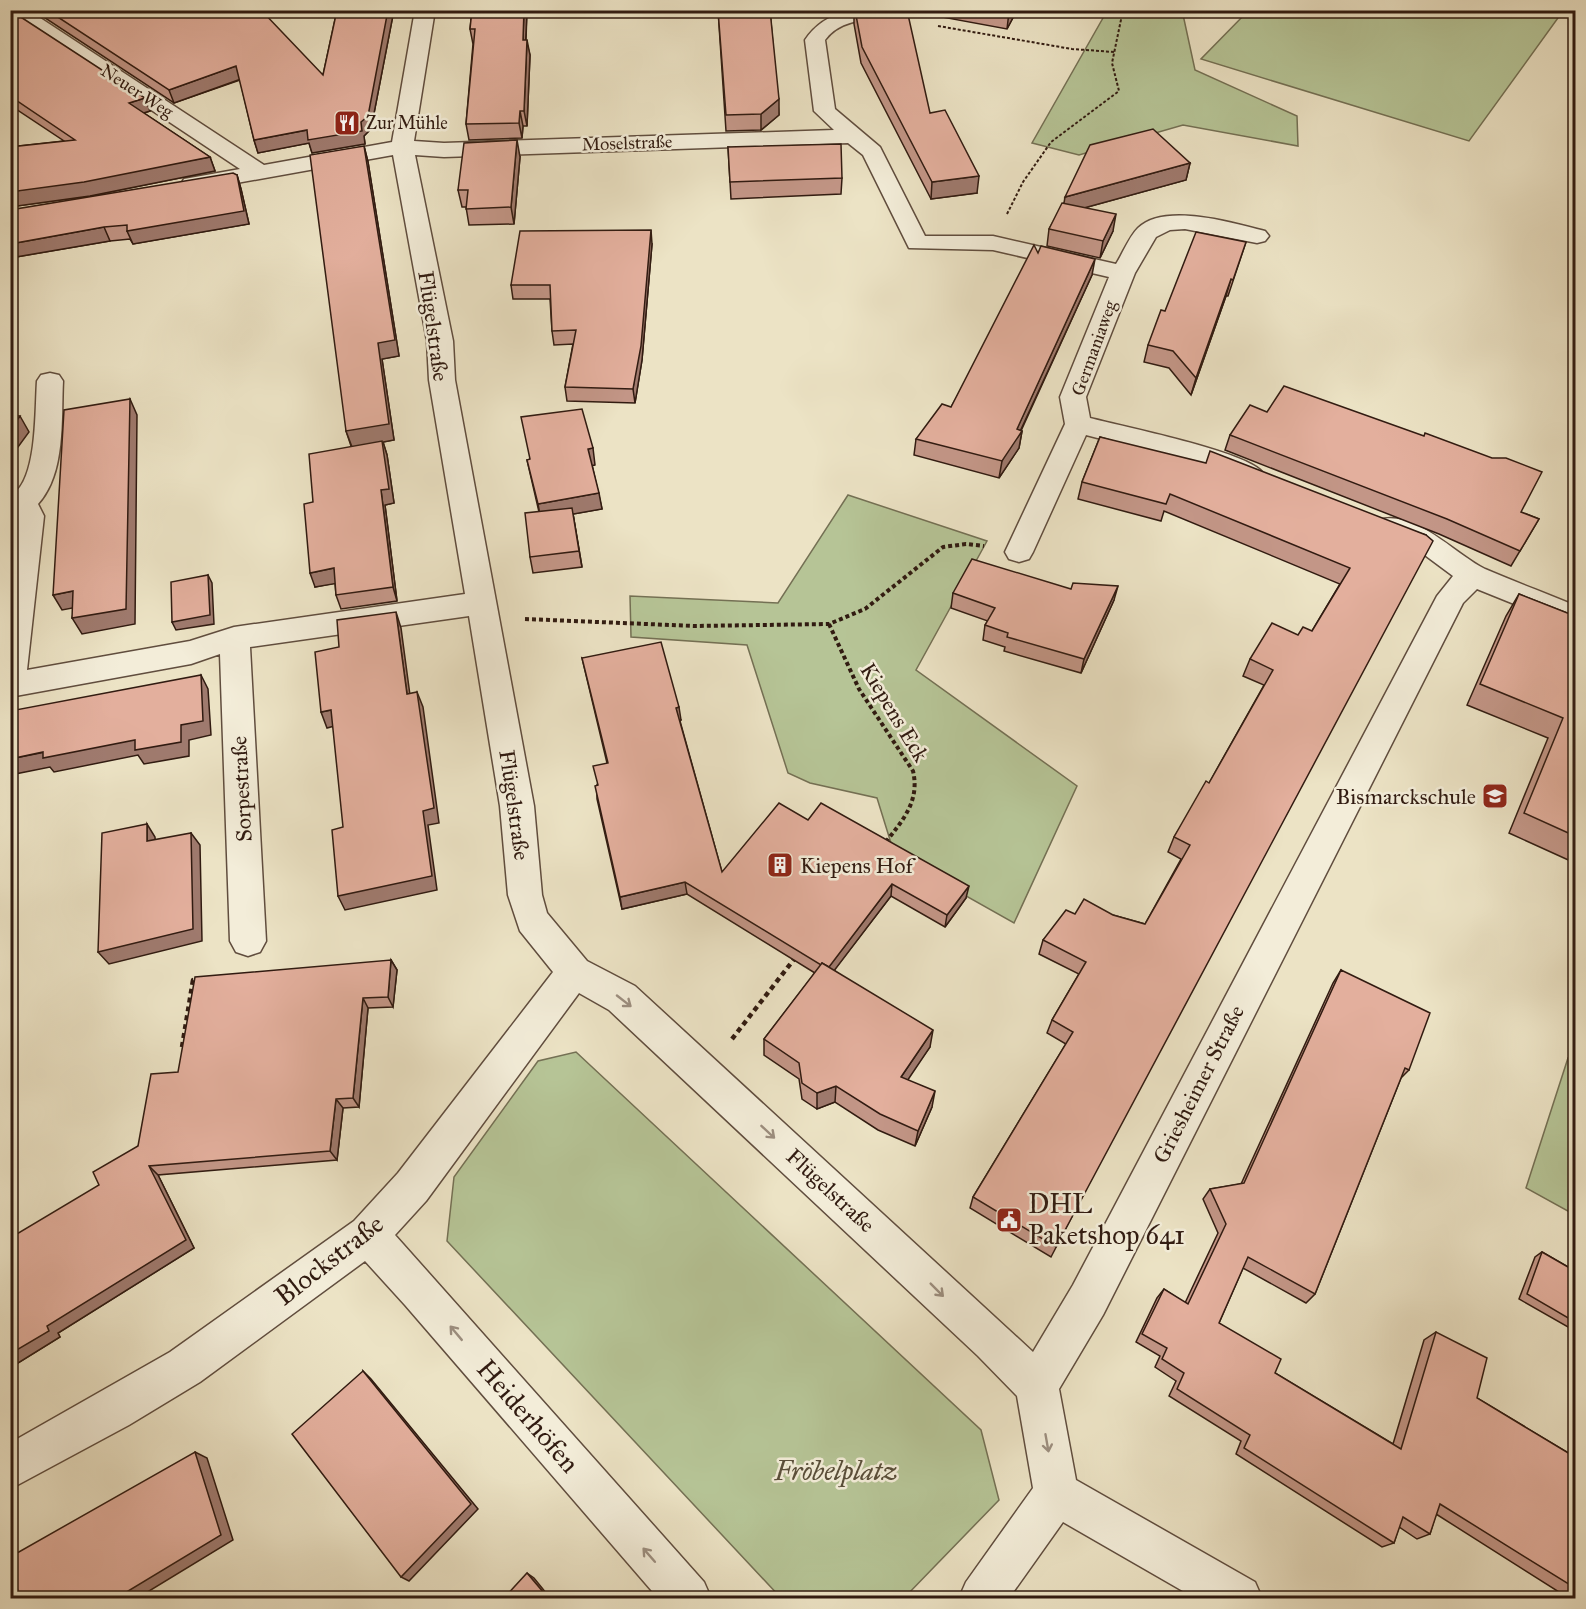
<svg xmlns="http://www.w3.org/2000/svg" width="1586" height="1609" viewBox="0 0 1586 1609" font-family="'IM FELL Great Primer',serif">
<rect width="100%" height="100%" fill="#ece3c5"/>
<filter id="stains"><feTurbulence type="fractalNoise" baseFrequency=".00333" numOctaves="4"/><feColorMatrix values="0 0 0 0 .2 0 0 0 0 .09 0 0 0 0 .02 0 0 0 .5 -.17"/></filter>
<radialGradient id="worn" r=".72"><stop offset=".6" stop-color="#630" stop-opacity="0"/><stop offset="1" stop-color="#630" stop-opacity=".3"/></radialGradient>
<g fill="#b6c496" stroke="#747054" stroke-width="1.5">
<polygon points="1182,10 1195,70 1297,116 1298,146 1183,125 1079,155 1032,143 1107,11"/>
<polygon points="1248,11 1248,10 1563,11 1469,141 1201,59"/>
<polygon points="848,495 987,541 916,670 1077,786 1014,923 895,856 877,798 810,783 788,773 747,645 631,637 630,596 778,603"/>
<polygon points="576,1052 981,1430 999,1500 904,1598 781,1598 447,1241 454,1177 538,1061"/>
<polygon points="1568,1058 1576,1060 1575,1215 1526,1188"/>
</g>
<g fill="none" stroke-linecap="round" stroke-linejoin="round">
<g stroke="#604d3e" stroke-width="3">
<path id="minor" d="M10,10H28L264,165L392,142L415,10H435L414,141L444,143L834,130L814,111L805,40C832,0 877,10 920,10L917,14C887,22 845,12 825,40L835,109L880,147L925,236H993L1116,264C1123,253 1129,237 1138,228C1164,202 1234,223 1265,231L1269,236L1265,241L1257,243L1185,229L1170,230L1156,237L1135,273L1086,397L1090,418C1120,426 1250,452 1263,473L1259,480L1249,482L1202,465L1086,435L1033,552L1029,559L1019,562L1009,559L1005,552L1065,424L1060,397L1109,277L993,250L909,248L863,155L848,143L444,157L415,155L453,341L455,380L534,806L542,895L547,913L587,961L635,986L1033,1352L1073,1285L1437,596L1453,576L1418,550L1379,534L1375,527L1379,520C1415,509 1456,555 1485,569C1515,582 1545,593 1576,606V629L1477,589L1463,603L1103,1315L1059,1389L1076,1480L1255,1582L1262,1598H1195L1063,1522L1009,1598H959L966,1582L1033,1488L1017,1396L978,1356L609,1010L579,993L426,1201L395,1235L704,1582L711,1598H658L405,1305L365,1261L200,1382L129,1425L10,1489V1443L170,1352L354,1221L398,1173L553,972L520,931L508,895L500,806L469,616L250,647L266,941L260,952L248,956L236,952L230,941L220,654L191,664L10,697V558L16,516L10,510V490L17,491C37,470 35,410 37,381L41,375L50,373L59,375L63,381C61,419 66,473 38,504L44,516L27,670L190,641L234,627L465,594L429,380L427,341L393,155L192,191L184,189L181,184L184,179L240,169L10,16Z"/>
</g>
<g stroke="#311b11" stroke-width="2" stroke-dasharray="3 2" stroke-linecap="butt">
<polyline points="938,26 1072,49 1114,52"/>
<polyline points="1007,214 1023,182 1051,142 1119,91 1112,63 1123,10"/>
</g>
<g stroke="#311b11" stroke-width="4" stroke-dasharray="4 3" stroke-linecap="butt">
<polyline points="525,619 695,626 829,624 865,609 943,547 966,544 984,546"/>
<path d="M829,624L859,689L913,771C920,801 903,820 885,843"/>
</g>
<g stroke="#311b11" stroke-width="4.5" stroke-dasharray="5 4" stroke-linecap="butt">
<polyline points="732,1039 795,958"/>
<polyline points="182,1047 193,980 197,980"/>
</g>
<use href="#minor" fill="#f3edd9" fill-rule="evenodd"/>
</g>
<g fill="#c39687" stroke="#311b11" stroke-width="1.5">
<polygon points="10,10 150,111 144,113 210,157 215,171 90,196 10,207 10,147 64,141 10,105"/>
<polygon points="33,10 231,10 238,17 323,75 337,10 394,10 371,129 364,136 365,144 312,153 309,143 258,153 254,140 240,80 174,103"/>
<polygon points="472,10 527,10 526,40 530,55 527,126 523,126 522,138 469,140 466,124 473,44 470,29"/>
<polygon points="718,10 770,10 779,115 761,130 726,131"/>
<polygon points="854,10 930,113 977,193 931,199 861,63 854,24"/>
<polygon points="920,10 1017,10 1007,29 920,13"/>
<polygon points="364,146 368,162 399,356 382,359 394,440 383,442 387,455 394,503 385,505 397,601 341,609 336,595 335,583 315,587 313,502 351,446 346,431"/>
<polygon points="728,147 842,178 841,194 731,199"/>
<polygon points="520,157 514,224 469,225 466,207 462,207 458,190"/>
<polygon points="1190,163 1186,180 1084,208 1113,231 1100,258 1047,246 1049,229 1064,203"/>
<polygon points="237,175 241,189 249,224 133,244 130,239 110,241 10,258"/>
<polygon points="1246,242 1228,296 1226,296 1191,395 1169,368 1144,362 1148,345"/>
<polygon points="652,244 642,360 635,403 567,401 565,387 573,344 554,345 552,331 550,299 513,299 511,285"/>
<polygon points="1038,253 1092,275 1021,431 1022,431 1019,448 999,478 914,455 916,439 951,407"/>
<polygon points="1230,435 1521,512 1539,519 1511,566 1439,534 1225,450"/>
<polygon points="1100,437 1426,535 1051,1257 970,1208 973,1197 1066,1044 1047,1033 1052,1020 1079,974 1039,954 1043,940 1075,914 1113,915 1145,924 1181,859 1168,852 1174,837 1209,783 1264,685 1243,676 1250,659 1312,631 1340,584 1164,511 1161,521 1078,499 1082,482"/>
<polygon points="527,460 595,465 592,465 602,509 573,514 582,567 533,573 530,557 539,512"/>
<polygon points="1071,589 1114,600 1081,673 1004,651 1005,647 983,640 985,625 988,621 951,608 953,593"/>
<polygon points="1519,594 1575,616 1575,863 1509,833 1548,738 1467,705 1506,616"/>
<polygon points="582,658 681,720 680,721 722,872 808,820 966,898 945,927 891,896 834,970 930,1047 907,1079 932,1107 915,1146 878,1130 835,1102 817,1109 802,1099 799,1079 764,1055 764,1039 815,973 687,894 622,909 597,799 597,785 607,763"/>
<polygon points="391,960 397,970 393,1007 368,1008 359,1107 343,1108 337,1160 158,1175 194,1248 58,1333 60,1337 10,1368 99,1185 138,1146"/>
<polygon points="1341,970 1409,1070 1401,1078 1315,1294 1306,1303 1243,1268 1219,1323 1275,1373 1393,1444 1424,1340 1436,1332 1477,1398 1575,1457 1575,1599 1570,1599 1436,1514 1430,1534 1417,1539 1399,1527 1394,1543 1382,1547 1236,1454 1241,1441 1169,1396 1176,1381 1155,1367 1160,1356 1136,1342 1157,1298 1164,1289 1185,1303 1218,1233 1203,1199 1210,1189 1241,1184 1333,983"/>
<polygon points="1542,1252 1575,1271 1575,1331 1519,1299 1535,1257"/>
</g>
<g fill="#9f7a6e" stroke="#311b11" stroke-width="1.5">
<polygon points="388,10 394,10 371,129 364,136 365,144 312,153 309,143 258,153 254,140 307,130"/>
<polygon points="524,10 527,10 525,55 523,40"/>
<polygon points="1010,10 1017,10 1007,29 1009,12"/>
<polygon points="527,40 530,55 527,126 524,111"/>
<polygon points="236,66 241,79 174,103 169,90"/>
<polygon points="145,98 150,111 134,116 129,103"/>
<polygon points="779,99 779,115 761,130 761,114"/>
<polygon points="520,111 523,126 522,138 519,123"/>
<polygon points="517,140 520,157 514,224 511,207"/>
<polygon points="364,146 368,162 399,356 382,359 394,440 383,442 387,455 394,503 385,505 397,601 393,587 381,490 352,447 346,431 378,343"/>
<polygon points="210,157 215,171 90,196 10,207 10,192"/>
<polygon points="1190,163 1186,180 1062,214 1065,197"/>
<polygon points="237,175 241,189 249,224 133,244 127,231"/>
<polygon points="979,176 977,193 931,199 932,182"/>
<polygon points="1116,214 1113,231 1100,258 1103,241"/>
<polygon points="104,227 110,241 10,258 10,244"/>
<polygon points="651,230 652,244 642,360 635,403 633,389"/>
<polygon points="1095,259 1092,275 1017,438 1022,431 1019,448 999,478 1002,461"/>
<polygon points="1231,279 1226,296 1191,395 1196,378"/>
<polygon points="130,399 137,415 135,624 82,634 72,618"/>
<polygon points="20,416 29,432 10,458 10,429"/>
<polygon points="593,448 595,465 590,466 588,449"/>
<polygon points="599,493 602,509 573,514 582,567 573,514 541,520 538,504"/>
<polygon points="334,568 339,583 315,587 310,573"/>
<polygon points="208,575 212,583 214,624 176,630 172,622"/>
<polygon points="1118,586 1114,600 1081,673 1084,659"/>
<polygon points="73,591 83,606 62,610 53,595"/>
<polygon points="396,612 401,628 412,710 407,694"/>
<polygon points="201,675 208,689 211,735 189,740 189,756 144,764 138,755 54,772 50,767 10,775 10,759 181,725"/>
<polygon points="417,692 423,707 439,823 428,825 437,890 345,910 338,896"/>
<polygon points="679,707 681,720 678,721 676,708"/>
<polygon points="331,710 338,725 327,728 321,712"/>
<polygon points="147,824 155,837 156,854 147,841"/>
<polygon points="191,833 200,845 202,941 109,964 98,952"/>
<polygon points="685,882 687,894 622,909 620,897"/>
<polygon points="892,884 891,896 827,980 827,969"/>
<polygon points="969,886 966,898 945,927 947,915"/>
<polygon points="391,960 397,970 393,1007 388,997"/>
<polygon points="363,998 368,1008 359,1107 353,1098"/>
<polygon points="933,1030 930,1047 899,1093 901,1077"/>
<polygon points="836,1086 835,1102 817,1109 817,1093"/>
<polygon points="935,1091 932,1107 915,1146 918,1131"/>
<polygon points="336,1099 343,1108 337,1160 330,1151"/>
<polygon points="149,1166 158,1175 194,1248 58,1333 60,1337 10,1368 10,1354 47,1326"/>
<polygon points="363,1371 371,1379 478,1509 409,1581 401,1577"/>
<polygon points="195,1452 207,1458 233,1540 136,1599 115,1599"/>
<polygon points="527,1573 534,1578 551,1599 549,1599"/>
</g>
<g fill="#e3af9d" stroke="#311b11" stroke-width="1.5">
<polygon points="10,10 145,98 129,103 210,157 84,182 10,192 10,147 75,140 10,96"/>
<polygon points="47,10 231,10 238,17 246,10 261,10 323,75 337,10 388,10 368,116 361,122 362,131 308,140 307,130 254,140 236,66 169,90"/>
<polygon points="472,10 524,10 523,40 527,40 524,111 520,111 519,123 466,124 475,29 470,29"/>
<polygon points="718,10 770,10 779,99 761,114 726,115"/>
<polygon points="855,10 907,10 930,113 945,110 979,176 932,182 862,47"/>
<polygon points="998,10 1010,10 1009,12"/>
<polygon points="1153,129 1190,163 1065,197 1090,145"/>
<polygon points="517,140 511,207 466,209 468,190 458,190 464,143"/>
<polygon points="841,144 842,178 730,182 728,147"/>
<polygon points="364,146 395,340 378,343 389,424 346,431 310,155"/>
<polygon points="233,173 237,175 244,211 127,231 127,225 104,227 10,244 10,210"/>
<polygon points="1062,203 1116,214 1103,241 1049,229"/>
<polygon points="651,230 641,346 633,389 565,387 576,330 552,331 550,285 511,285 520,231"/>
<polygon points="1196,232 1246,242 1233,280 1231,279 1196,378 1173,351 1148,345 1161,310 1165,311"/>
<polygon points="1034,245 1038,253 1041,246 1095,259 1017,429 1022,431 1002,461 916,439 942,404 951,407"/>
<polygon points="1284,386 1424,436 1425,433 1492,458 1506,458 1542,472 1521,512 1539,519 1520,551 1447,519 1230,435 1250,405 1267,412"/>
<polygon points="130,399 126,609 72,618 73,591 53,595 64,410"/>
<polygon points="582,409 593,448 588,449 599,493 538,504 527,460 530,459 521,417"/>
<polygon points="10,415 20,416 10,429"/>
<polygon points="1100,437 1206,463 1210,451 1426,535 1433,541 1056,1247 973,1197 1073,1032 1052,1020 1086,962 1043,940 1066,910 1075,914 1084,899 1113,915 1145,924 1190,845 1174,837 1206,781 1209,783 1273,670 1250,659 1272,623 1298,635 1303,627 1312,631 1350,568 1170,494 1166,504 1082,482"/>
<polygon points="382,441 389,489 381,490 393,587 336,595 334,568 310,573 304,504 313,502 309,454"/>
<polygon points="572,508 579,551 530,557 525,513"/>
<polygon points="972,559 1071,589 1073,583 1118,586 1084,659 1007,637 1008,633 985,625 995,608 953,593"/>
<polygon points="208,575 210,615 172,622 171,582"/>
<polygon points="1519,594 1575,616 1575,836 1524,813 1563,718 1480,684"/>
<polygon points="396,612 407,694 417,692 434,808 423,811 432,876 338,896 332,830 343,827 331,710 321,712 315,652 339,647 337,620"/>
<polygon points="661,642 679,707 676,708 722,872 779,803 808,820 821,803 969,886 947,915 892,884 829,967 822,963 821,965 685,882 620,897 595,786 598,785 593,766 608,763 582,658"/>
<polygon points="201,675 203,721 181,725 181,742 135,750 135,740 43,758 43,752 10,759 10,711"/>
<polygon points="147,824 147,841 191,833 193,929 98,952 102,833"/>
<polygon points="391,960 388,997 363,998 353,1098 336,1099 330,1151 149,1166 186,1240 47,1326 49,1331 10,1354 10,1243 12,1242 10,1238 99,1185 93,1172 138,1146 151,1074 178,1072 195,977"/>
<polygon points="822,963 933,1030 901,1077 935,1091 918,1131 880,1114 836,1086 817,1093 802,1083 799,1063 764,1039"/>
<polygon points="1341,970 1430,1013 1409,1070 1405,1068 1315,1294 1248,1257 1219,1323 1281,1359 1275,1373 1401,1449 1436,1332 1487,1358 1477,1398 1575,1457 1575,1588 1440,1504 1430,1534 1403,1517 1394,1543 1244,1448 1250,1435 1177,1389 1184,1373 1162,1359 1167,1348 1142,1334 1164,1289 1188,1304 1226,1224 1210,1189 1244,1183"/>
<polygon points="1542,1252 1575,1271 1575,1322 1527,1294"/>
<polygon points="363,1371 471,1504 401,1577 292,1434"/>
<polygon points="195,1452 221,1535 115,1599 20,1599 10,1561 10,1557"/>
<polygon points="527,1573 549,1599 503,1599"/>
</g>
<defs><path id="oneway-shaft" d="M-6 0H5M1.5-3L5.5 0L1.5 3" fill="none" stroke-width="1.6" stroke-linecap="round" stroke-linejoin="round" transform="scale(1.5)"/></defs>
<g stroke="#9c8e7f">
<use href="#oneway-shaft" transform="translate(624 1001) rotate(38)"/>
<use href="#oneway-shaft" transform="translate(768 1132) rotate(43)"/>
<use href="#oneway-shaft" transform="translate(937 1290) rotate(45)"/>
<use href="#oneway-shaft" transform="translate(456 1333) rotate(-130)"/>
<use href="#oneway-shaft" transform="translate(1047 1443) rotate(80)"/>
<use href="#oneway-shaft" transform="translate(649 1555) rotate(-131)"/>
</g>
<defs>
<g id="restaurant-square" transform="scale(1.35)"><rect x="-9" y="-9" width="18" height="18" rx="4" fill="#8f2418" stroke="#f3edd9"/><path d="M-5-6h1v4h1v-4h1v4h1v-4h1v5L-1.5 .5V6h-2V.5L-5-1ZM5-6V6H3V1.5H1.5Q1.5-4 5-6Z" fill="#fff"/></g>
<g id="school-square" transform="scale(1.35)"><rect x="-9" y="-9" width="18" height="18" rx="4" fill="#8f2418" stroke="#f3edd9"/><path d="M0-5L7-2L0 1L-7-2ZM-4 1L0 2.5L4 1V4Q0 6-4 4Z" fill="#fff"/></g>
<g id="building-square" transform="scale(1.35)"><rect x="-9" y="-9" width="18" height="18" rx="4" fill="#8f2418" stroke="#f3edd9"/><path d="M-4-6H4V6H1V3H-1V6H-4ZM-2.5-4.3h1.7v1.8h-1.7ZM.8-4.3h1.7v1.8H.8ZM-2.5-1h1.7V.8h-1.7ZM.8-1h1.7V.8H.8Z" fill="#fff"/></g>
<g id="civic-square" transform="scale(1.35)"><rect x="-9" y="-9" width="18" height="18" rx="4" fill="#8f2418" stroke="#f3edd9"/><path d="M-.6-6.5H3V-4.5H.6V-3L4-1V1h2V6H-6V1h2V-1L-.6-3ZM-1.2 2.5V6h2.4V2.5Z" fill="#fff"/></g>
</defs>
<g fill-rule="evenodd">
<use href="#restaurant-square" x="347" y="123"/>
<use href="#school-square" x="1495" y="796"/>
<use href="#building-square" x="780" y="865"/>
<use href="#civic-square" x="1009" y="1220"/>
</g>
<g text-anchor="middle" stroke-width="5" stroke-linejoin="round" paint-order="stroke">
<g font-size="18" fill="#311b11" stroke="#f3edd9">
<text transform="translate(137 91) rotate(33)" y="6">Neuer Weg</text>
<text transform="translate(627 143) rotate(-2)" y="6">Moselstraße</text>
<text transform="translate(1094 348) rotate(-70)" y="6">Germaniaweg</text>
</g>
<g font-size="18" fill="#311b11" stroke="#f3edd9" text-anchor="start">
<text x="366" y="129">Zur Mühle</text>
</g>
<g font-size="22" fill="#311b11" stroke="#f3edd9">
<text transform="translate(434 326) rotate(82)" y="8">Flügelstraße</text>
<text transform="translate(895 712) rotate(59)" y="8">Kiepens Eck</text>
<text transform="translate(241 789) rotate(-93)" y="8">Sorpestraße</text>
<text transform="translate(515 805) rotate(82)" y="8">Flügelstraße</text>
<text transform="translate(1198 1084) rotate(-63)" y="8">Griesheimer Straße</text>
<text transform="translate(831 1190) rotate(43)" y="8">Flügelstraße</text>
</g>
<g font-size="22" fill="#311b11" stroke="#f3edd9" text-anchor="end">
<text x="1476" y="804">Bismarckschule</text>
<text x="800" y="873" text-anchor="start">Kiepens Hof</text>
</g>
<g font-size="27" fill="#311b11" stroke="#f3edd9" text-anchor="start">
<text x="1028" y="1213">DHL<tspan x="1028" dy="31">Paketshop 641</tspan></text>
</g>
<g font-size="27" fill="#311b11" stroke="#f3edd9">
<text transform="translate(329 1260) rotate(-38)" y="9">Blockstraße</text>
<text transform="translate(528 1416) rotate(49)" y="9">Heiderhöfen</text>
</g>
<g font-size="27" font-style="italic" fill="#594e39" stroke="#f3edd9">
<text x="836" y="1480">Fröbelplatz</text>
</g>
</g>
<rect width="1586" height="1609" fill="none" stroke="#ece3c5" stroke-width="36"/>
<rect x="12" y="12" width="1562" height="1585" fill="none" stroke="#311b11" stroke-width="3"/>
<rect x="18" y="18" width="1550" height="1573" fill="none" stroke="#311b11" stroke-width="1.5"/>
<rect width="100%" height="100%" filter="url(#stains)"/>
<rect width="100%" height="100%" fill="url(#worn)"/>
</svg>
